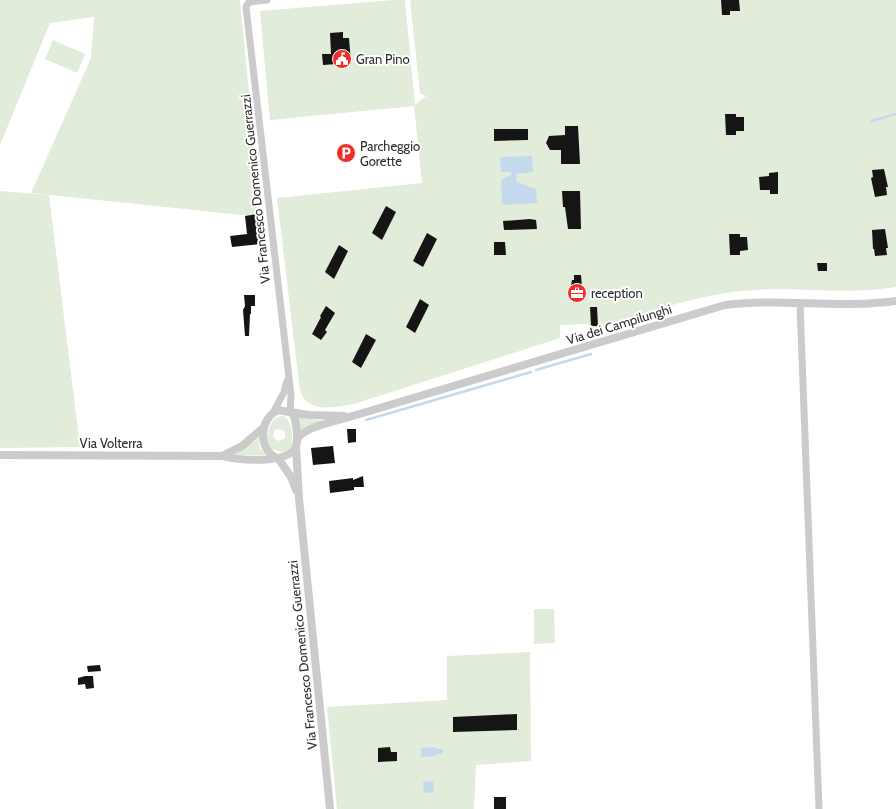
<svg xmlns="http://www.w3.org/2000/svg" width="896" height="809" viewBox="0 0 896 809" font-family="Cabin,sans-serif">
<rect width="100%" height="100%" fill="#fff"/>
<g fill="#e2ecda" fill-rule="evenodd">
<polygon points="0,0 240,0 261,217 31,193 91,58 94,17 50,23 0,145"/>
<path d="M393,0H405L415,105L426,96L420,93L410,0H896V287C849,295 801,287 754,290C699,293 645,314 592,329L588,324L560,325V338L354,404C335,407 308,414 300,391L277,198L422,183L414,106L270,120L260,11Z"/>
<polygon points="53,40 85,54 77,73 45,59"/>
<polygon points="0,191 49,195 80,447 0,448"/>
<path d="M283,416C293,421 293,438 292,448L285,453L272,449L266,442C269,432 269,417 283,416ZM277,429L283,430L285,433V438L278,441L273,437L274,431Z"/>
<polygon points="297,417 328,422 328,423 299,430"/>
<polygon points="259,438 260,449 267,455 234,455"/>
<polygon points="534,609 554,609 555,643 534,644"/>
<polygon points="530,652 531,761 476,765 474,809 337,809 327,707 447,700 447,656"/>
</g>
<g fill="#c5d9ed">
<polygon points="532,156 533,172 516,174 517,182 536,189 537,203 505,205 502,203 501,180 512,174 510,172 501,172 500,157"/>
<polygon points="435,747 435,749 443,749 443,754 436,754 436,756 421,757 421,748"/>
<polygon points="433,781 434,792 424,793 423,782"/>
</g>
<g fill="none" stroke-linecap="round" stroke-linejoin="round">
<g stroke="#c5d9ed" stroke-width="2.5">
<polyline points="872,121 896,114"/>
<polyline points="536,370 591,354"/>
<polyline points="366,420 531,372"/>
</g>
</g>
<g fill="#151515">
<polygon points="721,0 739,0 740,11 730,11 730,15 722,15"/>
<polygon points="343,32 343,38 349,38 351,63 323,65 322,54 331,54 330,33"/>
<polygon points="725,114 736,114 736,117 744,117 744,131 736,131 736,135 726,135"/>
<polygon points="565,126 578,126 580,164 561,164 561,150 550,150 546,143 549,136 565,135"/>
<polygon points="494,129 528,129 528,140 494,141"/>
<polygon points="884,169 888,187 886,187 887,195 875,197 871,178 873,177 872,170"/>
<polygon points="778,172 778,194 770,194 770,190 760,190 759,177 769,176 769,173"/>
<polygon points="562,191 580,191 581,229 568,229 565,207 563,207"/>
<polygon points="386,206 396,212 382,240 372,233"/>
<polygon points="257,214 261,244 232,247 230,236 247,234 245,216"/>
<polygon points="530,219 536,220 537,229 504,230 503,221"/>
<polygon points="885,229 888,248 886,248 887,255 875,256 874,249 873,249 872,230"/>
<polygon points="427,233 437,239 423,267 413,261"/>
<polygon points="729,234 740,234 740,237 747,237 748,250 740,251 740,255 730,255"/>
<polygon points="494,242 505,242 506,255 494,255"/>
<polygon points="339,245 348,251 334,279 325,272"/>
<polygon points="817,263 827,263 827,271 818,271"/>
<polygon points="574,275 581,275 583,300 571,301 571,286 572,280 574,280"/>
<polygon points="244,295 255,295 255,306 251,306 251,314 250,314 249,336 245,336 243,310 245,306"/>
<polygon points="420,299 429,305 415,333 406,327"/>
<polygon points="326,306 335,313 325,330 327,332 321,340 312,334 321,317 320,316"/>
<polygon points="590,307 597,307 598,326 591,326"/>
<polygon points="366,334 376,340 361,368 352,362"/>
<polygon points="347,429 356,429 356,442 348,443"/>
<polygon points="333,446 335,463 313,465 311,448"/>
<polygon points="363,476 364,487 354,487 354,490 330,493 329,481 353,478 353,480"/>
<polygon points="100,665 101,671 88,672 87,666"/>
<polygon points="85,676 93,676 94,688 86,689 85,684 78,685 78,678"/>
<polygon points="517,714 517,730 453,732 453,717"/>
<polygon points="390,747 391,752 397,752 397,761 378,762 378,748"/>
<rect x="494" y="797" width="12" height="12"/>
</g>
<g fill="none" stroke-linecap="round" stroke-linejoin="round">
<g stroke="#cbcbcb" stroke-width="7">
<polyline points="267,0 249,2 246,7 291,395 290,413"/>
<polyline points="800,304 819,809"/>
<polyline points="273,413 284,392 287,381"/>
</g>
<g stroke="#cbcbcb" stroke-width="8">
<path d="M297,439C305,426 341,420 356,415L725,305C782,298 839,309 896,301"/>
<polyline points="296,447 299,498 330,809"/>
<path d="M0,455L222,456C237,460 288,465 296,447C299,438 296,422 293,413"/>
<polyline points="222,456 242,446 263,428"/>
<path d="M276,458C258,447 259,422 277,410L309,415L344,416"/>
<polyline points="278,458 291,477 296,490"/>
</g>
</g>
<defs>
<g id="civic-disc" transform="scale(1)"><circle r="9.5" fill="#ee2e27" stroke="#fff"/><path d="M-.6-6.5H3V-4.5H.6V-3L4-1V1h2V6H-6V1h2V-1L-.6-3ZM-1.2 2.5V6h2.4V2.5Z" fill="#fff"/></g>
<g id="parking-disc" transform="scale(1)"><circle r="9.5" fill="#ee2e27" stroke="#fff"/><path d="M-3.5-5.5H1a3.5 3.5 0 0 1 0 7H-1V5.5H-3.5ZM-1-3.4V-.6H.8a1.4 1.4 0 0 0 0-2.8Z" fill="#fff"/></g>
<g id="office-disc" transform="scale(1)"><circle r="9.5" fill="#ee2e27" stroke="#fff"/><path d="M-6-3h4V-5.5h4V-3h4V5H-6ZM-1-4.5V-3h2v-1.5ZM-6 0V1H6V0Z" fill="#fff"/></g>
</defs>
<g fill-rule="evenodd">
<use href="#civic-disc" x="342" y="59"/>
<use href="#parking-disc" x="346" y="153"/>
<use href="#office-disc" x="577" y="293"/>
</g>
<g text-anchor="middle" stroke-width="4" stroke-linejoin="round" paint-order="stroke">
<g font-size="13" fill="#2e2e2e" stroke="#fff" text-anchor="start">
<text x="356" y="64">Gran Pino</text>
<text x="360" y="151">Parcheggio<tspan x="360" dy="15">Gorette</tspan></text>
<text x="591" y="298">reception</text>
</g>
<g font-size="13" fill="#2e2e2e" stroke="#fff">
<text transform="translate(255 189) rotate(-96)" y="5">Via Francesco Domenico Guerrazzi</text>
<text transform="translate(619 324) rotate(-17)" y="5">Via dei Campilunghi</text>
<text x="111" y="448">Via Volterra</text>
<text transform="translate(302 655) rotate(-96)" y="5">Via Francesco Domenico Guerrazzi</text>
</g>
</g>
</svg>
